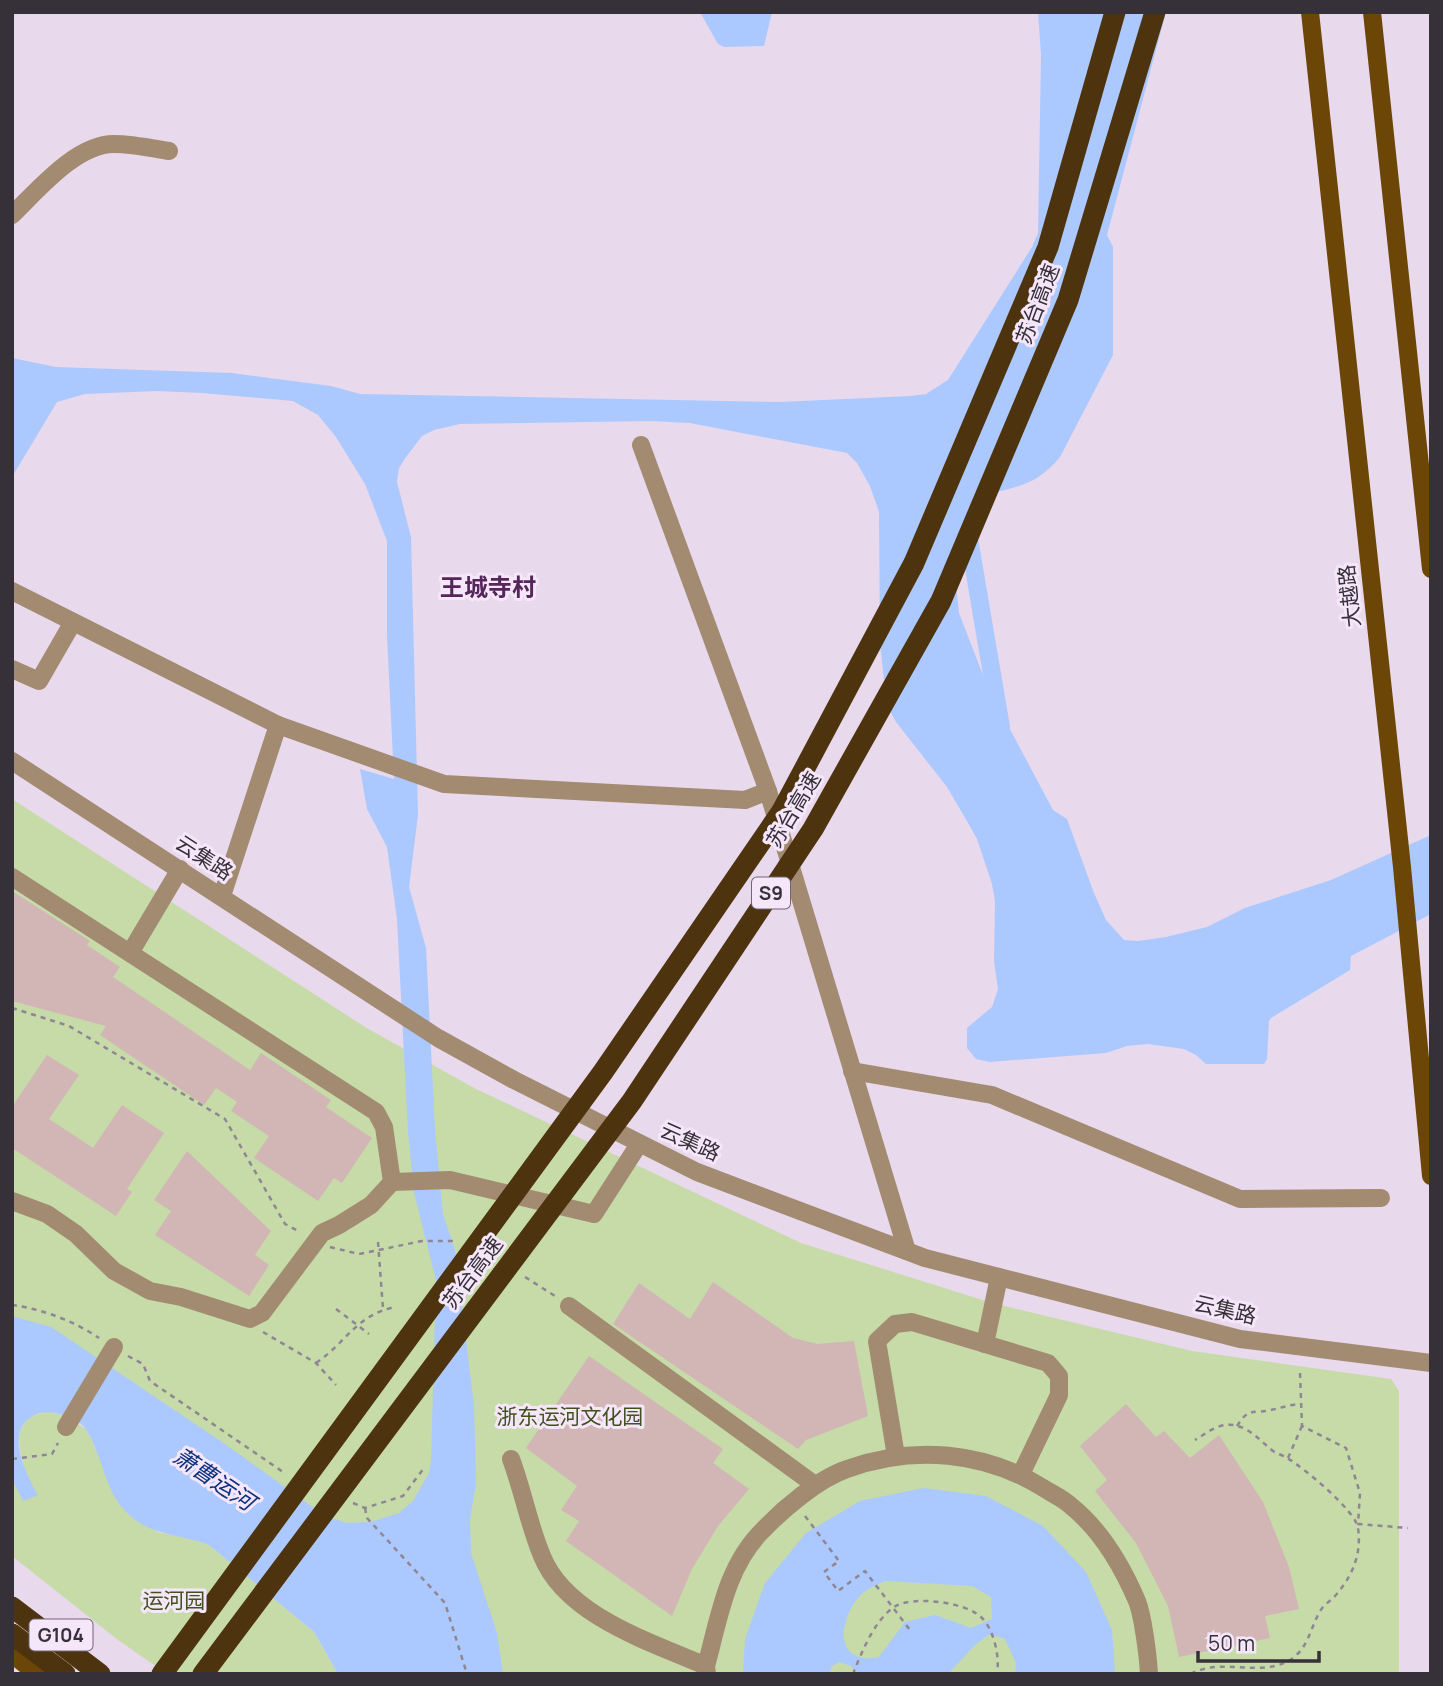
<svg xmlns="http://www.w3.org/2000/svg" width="1443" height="1686" viewBox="0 0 1443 1686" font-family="Manrope,'Noto Sans SC',sans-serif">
<rect width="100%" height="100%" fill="#e8d9ec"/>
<g fill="#c6dba8">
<polygon points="12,799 365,1027 474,1088 801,1243 992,1303 1192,1351 1391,1379 1399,1391 1399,1674 433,1674 12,1343"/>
<path d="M49,1412L66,1416L86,1429L128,1514L158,1532L193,1539L209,1545L314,1632L338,1674H167L118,1640L12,1556V1479L13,1481L27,1476C18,1448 9,1416 49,1412Z"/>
</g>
<g fill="#abc9ff" fill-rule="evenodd">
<polygon points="700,12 772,12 764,46 724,47 718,44"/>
<path d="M1038,12H1166L1107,235L1113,247V355L1060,457C1039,482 1023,486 992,493L955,574L959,613L988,688L1053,810L1067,819L1094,893L1106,920L1124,940L1138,941L1166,937L1207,927L1245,908L1331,880L1431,835V914L1351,956L1350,970L1271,1018L1269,1021L1267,1059L1264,1064H1206L1196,1055L1184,1049L1148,1044L1127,1046L1106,1053L990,1062L976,1059L967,1048V1028L992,1007L998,989L994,961L995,901L992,884L977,839L967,821L947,787L896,722L890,711L886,698L880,643L879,512L870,486L857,463L847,453L690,423L650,421L460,424L434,430L422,436L406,457L399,468L397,482L411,537L418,815L409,887L426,948L435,1130L443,1214L455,1250L474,1406L476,1483L470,1519L471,1553L497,1633L503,1674H338L314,1632L209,1545C184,1535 156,1536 134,1519C104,1496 105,1461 87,1431C79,1417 49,1408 35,1415C3,1429 26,1474 38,1495L23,1501L12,1479V1316L51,1327L228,1446L325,1516L347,1523L371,1522L399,1513L413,1501L429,1473L431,1461L436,1280L414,1193L408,1133L397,919L387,847L367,809L360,769L394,779L387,636V541L365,484L336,437L318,415L293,401L202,393L157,391L85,394L57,402L12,477V358L56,367L232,373L331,386L360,394L779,402L911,396L926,394L948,380L1032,247L1038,233L1041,55Z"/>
<path d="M923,1488L986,1496L1043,1526L1086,1572L1112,1630L1115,1674H1015L1016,1663L1005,1639L990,1634L976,1644L948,1674H859L851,1666L839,1662L831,1667L830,1674H743L745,1639L765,1583L806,1533L860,1501ZM885,1581L972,1586L991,1597L992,1619L971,1628L935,1615L905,1622L879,1657C874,1658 868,1659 863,1658C829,1652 847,1604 865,1591C871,1587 879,1584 885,1581Z"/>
</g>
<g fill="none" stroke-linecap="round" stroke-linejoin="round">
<polyline stroke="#abc9ff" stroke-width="18" points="968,533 1001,727"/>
</g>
<g fill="#d1b6b5">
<polygon points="12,891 90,941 87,945 120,967 113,977 250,1070 261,1053 331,1100 326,1107 372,1138 342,1183 334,1178 318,1201 254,1158 269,1136 231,1111 237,1102 216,1088 204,1105 100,1035 106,1026 12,1001"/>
<polygon points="47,1055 79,1075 49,1119 93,1148 122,1105 164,1133 127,1189 132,1192 116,1216 12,1148 12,1107"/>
<polygon points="187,1151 271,1231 255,1255 269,1265 249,1296 155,1235 171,1211 154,1200"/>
<polygon points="713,1282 793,1338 817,1344 854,1341 868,1416 806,1440 798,1449 613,1324 639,1283 690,1319"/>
<polygon points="589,1356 723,1449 713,1463 749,1489 718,1526 692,1569 672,1616 566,1541 579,1521 561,1510 577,1486 526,1448"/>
<polygon points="1126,1404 1156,1437 1164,1431 1190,1458 1219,1435 1263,1502 1289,1567 1299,1609 1265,1616 1270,1638 1179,1657 1168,1606 1136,1543 1095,1491 1107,1480 1080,1446"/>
</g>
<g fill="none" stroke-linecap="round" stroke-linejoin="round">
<g stroke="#908693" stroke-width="2.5" stroke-dasharray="5 5" stroke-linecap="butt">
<polyline points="12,1008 69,1026 225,1119 285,1224 300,1232"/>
<polyline points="378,1242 383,1309"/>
<polyline points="330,1247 359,1254 422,1241 455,1241"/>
<polyline points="525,1277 555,1296"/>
<path d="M12,1305C42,1309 74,1321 99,1338"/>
<polyline points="336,1309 369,1334"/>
<polyline points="263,1332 316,1363 336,1385"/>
<polyline points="128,1356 143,1364 150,1381 286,1474"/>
<path d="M316,1363C347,1342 356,1315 395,1307"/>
<polyline points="1300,1373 1302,1426 1346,1448 1360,1493 1358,1524 1408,1528"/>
<path d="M1237,1426C1249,1407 1252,1414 1271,1410C1280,1408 1289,1405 1299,1404"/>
<polyline points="1288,1458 1302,1426"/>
<polyline points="12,1459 52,1454 58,1443"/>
<polyline points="353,1503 365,1508 403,1496 424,1468"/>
<polyline points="365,1508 367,1518 445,1603 467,1674"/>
<polyline points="805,1516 839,1561 824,1572 838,1591 865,1571 910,1630"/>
<path d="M855,1674L854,1671C863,1650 874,1621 894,1607C912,1595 967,1602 982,1618C994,1630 1000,1657 997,1674"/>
<path d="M1191,1674C1223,1656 1265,1680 1294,1657C1310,1645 1311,1623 1323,1607C1327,1603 1331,1600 1335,1596C1352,1577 1362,1554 1358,1528C1356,1511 1303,1467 1287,1458C1283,1455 1277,1454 1273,1451C1260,1441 1251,1428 1233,1425C1218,1423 1207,1433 1195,1440"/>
</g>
<g stroke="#a28b70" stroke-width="18">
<path d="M12,215C38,190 76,144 114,144C132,144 151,148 169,151"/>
<polyline points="641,445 768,791 907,1251"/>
<polyline points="12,591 278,725 444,784 745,800 768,791"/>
<polyline points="12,669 39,681 73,622"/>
<polyline points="12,761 438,1038 514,1080 697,1172 925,1258 1240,1339 1431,1363"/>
<polyline points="12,877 376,1112 384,1127 392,1182 371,1205 339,1225 322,1233 262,1313 250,1319 181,1297 150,1291 114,1271 76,1234 47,1214 12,1201"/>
<polyline points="222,896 278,725"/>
<polyline points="130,953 180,869"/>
<polyline points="852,1071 992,1095 1240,1199 1381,1198"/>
<polyline points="392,1182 450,1180 594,1214 639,1144"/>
<polyline points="569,1306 815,1485"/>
<polyline points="985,1344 999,1277"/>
<polyline points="66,1427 114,1347"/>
<polyline points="896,1456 877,1341 895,1324 912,1322 1048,1363 1059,1376 1059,1395 1021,1474"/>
<path d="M511,1459C523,1491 529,1525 542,1556C566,1616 651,1642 706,1666"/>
<path d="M707,1674L706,1666C719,1619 726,1567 762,1531C783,1509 818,1479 847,1469C913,1445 985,1451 1045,1489C1053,1494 1064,1499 1071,1506C1101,1530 1122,1566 1137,1601C1143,1616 1148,1656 1149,1674"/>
</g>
<g stroke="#6c4606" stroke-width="18">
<polyline points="1310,12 1402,867 1431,1176"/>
<polyline points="1372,12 1431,569"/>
<polyline points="12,1654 37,1674"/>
</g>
<g stroke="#4d330e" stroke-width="21">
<polyline points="12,1607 100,1674"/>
<polyline points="12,1634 65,1674"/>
<polyline points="162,1674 603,1072 782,811 914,563 1048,247 1115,12"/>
<polyline points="203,1674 632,1101 813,829 941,601 1068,300 1155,12"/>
</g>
</g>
<g text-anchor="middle" stroke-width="6" stroke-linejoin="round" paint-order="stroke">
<g fill="#f6e6fa" stroke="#706772" stroke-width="2">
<rect x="752" y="877.5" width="38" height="31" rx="5"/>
<rect x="29.5" y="1619.5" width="63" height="31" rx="5"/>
</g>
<g font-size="19" font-weight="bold" fill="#363038">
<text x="771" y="900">S9</text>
<text x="61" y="1642">G104</text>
</g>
<g font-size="21" fill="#363038" stroke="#f6e6fa">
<text transform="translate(1038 304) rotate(-69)" y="7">苏台高速</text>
<text transform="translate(1350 596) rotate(-96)" y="7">大越路</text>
<text transform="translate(794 810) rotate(-59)" y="7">苏台高速</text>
<text transform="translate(204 858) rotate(33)" y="7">云集路</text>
<text transform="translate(690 1142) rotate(24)" y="7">云集路</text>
<text transform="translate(473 1273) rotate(-53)" y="7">苏台高速</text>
<text transform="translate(1225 1310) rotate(13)" y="7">云集路</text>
</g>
<g font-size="21" fill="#40521d" stroke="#f6e6fa">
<text x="570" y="1424">浙东运河文化园</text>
<text x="174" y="1608">运河园</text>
</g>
<g font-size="23" font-style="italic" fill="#0d337d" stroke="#f6e6fa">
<text transform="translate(214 1479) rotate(34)" y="8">萧曹运河</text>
</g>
<g font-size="24" font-weight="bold" fill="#542659" stroke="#f6e6fa">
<text x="488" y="596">王城寺村</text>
</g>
</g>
<rect width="1443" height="1686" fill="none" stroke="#363038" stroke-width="28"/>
<path d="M1198 1651v10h121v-10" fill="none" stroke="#363038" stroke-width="3.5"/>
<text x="1208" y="1651" font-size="21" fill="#363038" stroke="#f6e6fa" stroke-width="5" paint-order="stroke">50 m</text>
</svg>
